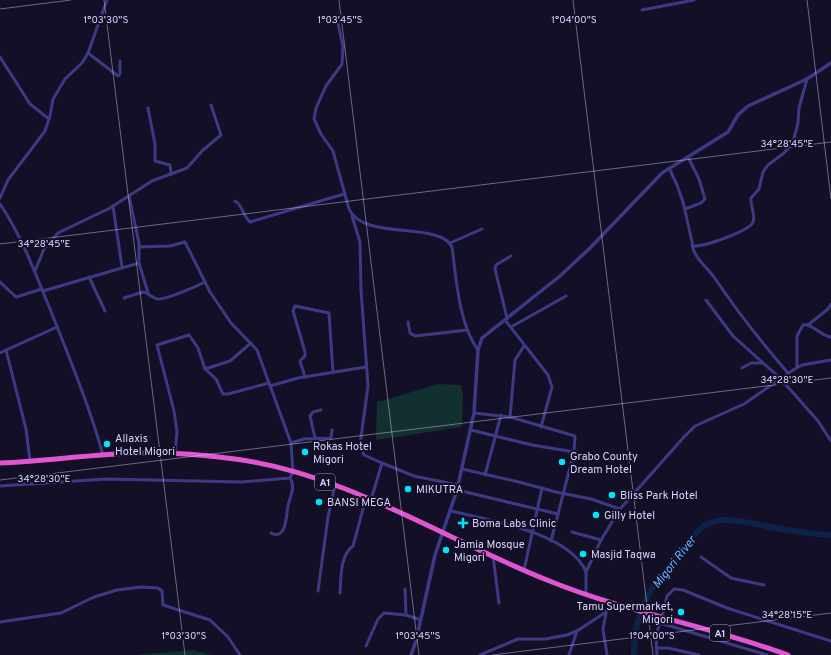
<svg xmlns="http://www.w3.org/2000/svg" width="831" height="655" viewBox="0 0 831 655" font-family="Overpass,sans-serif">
<rect width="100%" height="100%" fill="#130f26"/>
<g fill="#12302f">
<polygon points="438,384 461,385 463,395 462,427 376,440 377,401 382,401"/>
<polygon points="193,650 211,655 134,655"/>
</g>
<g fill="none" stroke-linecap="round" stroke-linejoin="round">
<path stroke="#0c2248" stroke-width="6" d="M634,655C633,630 642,601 657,581C664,572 672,564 680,555C694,538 695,524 722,520C738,519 755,524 771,527C791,531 811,534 831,535"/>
<g stroke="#3d3a85" stroke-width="3">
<polyline points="642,10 694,0"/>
<path d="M338,23L343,47L342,64L326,86L316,108L314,119L321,134L333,151L349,209C363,241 440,221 452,247C456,277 459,325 478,350"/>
<polyline points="88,53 118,76 120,74 120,61"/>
<polyline points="0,57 30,104 49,119"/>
<polyline points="148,108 155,144 155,161 170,165 171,174"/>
<path d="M669,168L677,185L683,202L693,246C703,247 750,231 753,222C756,215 750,206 751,198L759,189L763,172L768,165L784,153L793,142L798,123L799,108L807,79"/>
<polyline points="129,196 139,243 139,263 148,293"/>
<polyline points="0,198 8,180 45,131 50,116 53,99 65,79 82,63 88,53 107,0"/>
<path d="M235,201C243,205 243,217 250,222L344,194"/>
<path d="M0,204C22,236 35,273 50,309C69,357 89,405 103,455"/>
<polyline points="113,206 122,267"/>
<polyline points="685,209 701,203 705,199 699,179 688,157"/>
<polyline points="352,216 360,242 361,290 368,386 360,445 364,455 382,463 371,500"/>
<polyline points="450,243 482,229"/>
<path d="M692,245C695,259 706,266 714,277C737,311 761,342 788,373"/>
<polyline points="35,271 44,249 58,233 110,208 152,181 187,168 203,150 221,135 211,105"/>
<polyline points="89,277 105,311"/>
<polyline points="0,282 16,297 42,289"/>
<polyline points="43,291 139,263"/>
<path d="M124,298L143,292C149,293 152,298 157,299C166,300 197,286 205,282"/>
<polyline points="706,300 733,336 780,378 818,421 831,441"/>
<polyline points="507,318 495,269 496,265 511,256"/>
<polyline points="505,320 548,375 552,387 541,427"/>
<polyline points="408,322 410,333 415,336 467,330"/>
<polyline points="808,325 828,309 831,304"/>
<polyline points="511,327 566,296"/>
<polyline points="6,350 26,429 30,461"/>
<polyline points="0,353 57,327"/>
<path d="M797,367V336L803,325C812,323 821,336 831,337"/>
<polyline points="742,368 751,363 762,363"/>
<polyline points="205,369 230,361 251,343"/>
<polyline points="305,377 300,361 305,356 305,352 293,311 295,306 329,313 333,372"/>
<polyline points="270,386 298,378 366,367"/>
<polyline points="474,413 510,417 575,436 574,452 551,541"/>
<polyline points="510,417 515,360 524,346"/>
<polyline points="471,430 532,445 574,452"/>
<polyline points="315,438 310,416 313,412 321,410"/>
<polyline points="291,443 304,439 331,438 332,430"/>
<polyline points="175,454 177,432 174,411 157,345 189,335 198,348 205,369 216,379 223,394 228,394 269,383"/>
<polyline points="382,463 414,476 458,485"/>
<polyline points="462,469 519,482 556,492 591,499 620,509"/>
<polyline points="485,475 501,415"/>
<polyline points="0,486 106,479 242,482 290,478 293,472 291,443 257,350 231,323 210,292 185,242 170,246 139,247"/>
<polyline points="457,490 558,514"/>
<path d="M451,511C489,520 570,533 586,572"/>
<polyline points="572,532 601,540"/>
<path d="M271,533C287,541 286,515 288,506C290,496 296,487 290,478"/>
<polyline points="493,556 499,603"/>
<polyline points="701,557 731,578 764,585"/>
<polyline points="524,570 542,488"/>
<polyline points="405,589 406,615"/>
<polyline points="318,591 328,517 335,485"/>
<path d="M340,593C341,578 340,555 353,546L366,498"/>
<polyline points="586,595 586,572 601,540 620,509 684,437 695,426 744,404 793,370 802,365 831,360"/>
<polyline points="0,622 61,613 94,597 117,590 141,587 158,588 162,591 163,605 210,620 228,637 240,655"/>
<polyline points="660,623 767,655"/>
<polyline points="366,646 378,619 384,613 406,615 421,620"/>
<polyline points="656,648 668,648 699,655"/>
<polyline points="480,655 518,639 545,639 567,635 577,631 606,612"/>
<polyline points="569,655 577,631"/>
<polyline points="607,655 603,629 608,603"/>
<polyline points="657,655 656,635 662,617 667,596 674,589 683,590 727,608 831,641"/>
</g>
<polyline stroke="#3d3a85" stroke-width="3.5" points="411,655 416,641 435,555 457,490 474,413 478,350 482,338 560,276 590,248 662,173 728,132 738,115 748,106 807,79 831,63"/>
<path stroke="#e055d1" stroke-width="5" d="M0,463C47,461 93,454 140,453C172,452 204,455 235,459C347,474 444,539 547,580C625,612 709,626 788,655"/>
</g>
<path fill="none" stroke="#d9d4ff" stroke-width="1" stroke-opacity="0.45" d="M104,0L185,655M339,0L419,655M573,0L653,655M807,0L831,199M0,9L71,0M0,244L831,142M0,480L831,378M492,655L831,613"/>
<g fill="#00e5ff" stroke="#130f26" stroke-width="1.5">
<circle cx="107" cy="444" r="4"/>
<circle cx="305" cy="452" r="4"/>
<circle cx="562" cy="462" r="4"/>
<circle cx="408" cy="489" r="4"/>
<circle cx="612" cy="495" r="4"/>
<circle cx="319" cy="502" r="4"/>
<circle cx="596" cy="515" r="4"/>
<path d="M461 517h4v4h4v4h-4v4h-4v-4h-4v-4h4z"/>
<circle cx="446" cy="550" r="4"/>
<circle cx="583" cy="554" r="4"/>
<circle cx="681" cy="612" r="4"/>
</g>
<g text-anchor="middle" stroke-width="4" stroke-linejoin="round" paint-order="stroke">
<g fill="#130f26" stroke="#9e99be" stroke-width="1">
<rect x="315" y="474" width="20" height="16" rx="3"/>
<rect x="710" y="625" width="20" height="16" rx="3"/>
</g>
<g font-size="10" font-weight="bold" fill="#d9d4ff">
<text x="325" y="486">A1</text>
<text x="720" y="637">A1</text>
</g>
<g font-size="11" fill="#d9d4ff" stroke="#130f26" text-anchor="start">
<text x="115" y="442">Allaxis<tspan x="115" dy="13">Hotel Migori</tspan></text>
<text x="313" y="450">Rokas Hotel<tspan x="313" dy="13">Migori</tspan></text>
<text x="570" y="460">Grabo County<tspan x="570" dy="13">Dream Hotel</tspan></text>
<text x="416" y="493">MIKUTRA</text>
<text x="620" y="499">Bliss Park Hotel</text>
<text x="327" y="506">BANSI MEGA</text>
<text x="604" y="519">Gilly Hotel</text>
<text x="472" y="527">Boma Labs Clinic</text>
<text x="454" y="548">Jamia Mosque<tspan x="454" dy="13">Migori</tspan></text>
<text x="591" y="558">Masjid Taqwa</text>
<text x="673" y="610" text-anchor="end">Tamu Supermarket,<tspan x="673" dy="13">Migori</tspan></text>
</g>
<g font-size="12" font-style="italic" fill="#62b6ff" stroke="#130f26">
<text transform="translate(674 562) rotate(-52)" y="4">Migori River</text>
</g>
</g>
<g font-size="10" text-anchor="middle" fill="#d9d4ff" stroke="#130f26" stroke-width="4" stroke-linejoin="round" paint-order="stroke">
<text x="106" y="23">1°03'30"S</text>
<text x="340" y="23">1°03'45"S</text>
<text x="574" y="23">1°04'00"S</text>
<text x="787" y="147">34°28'45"E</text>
<text x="44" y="247">34°28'45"E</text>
<text x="787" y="383">34°28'30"E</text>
<text x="44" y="482">34°28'30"E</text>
<text x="787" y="618">34°28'15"E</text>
<text x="184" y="639">1°03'30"S</text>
<text x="418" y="639">1°03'45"S</text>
<text x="652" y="639">1°04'00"S</text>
</g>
</svg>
